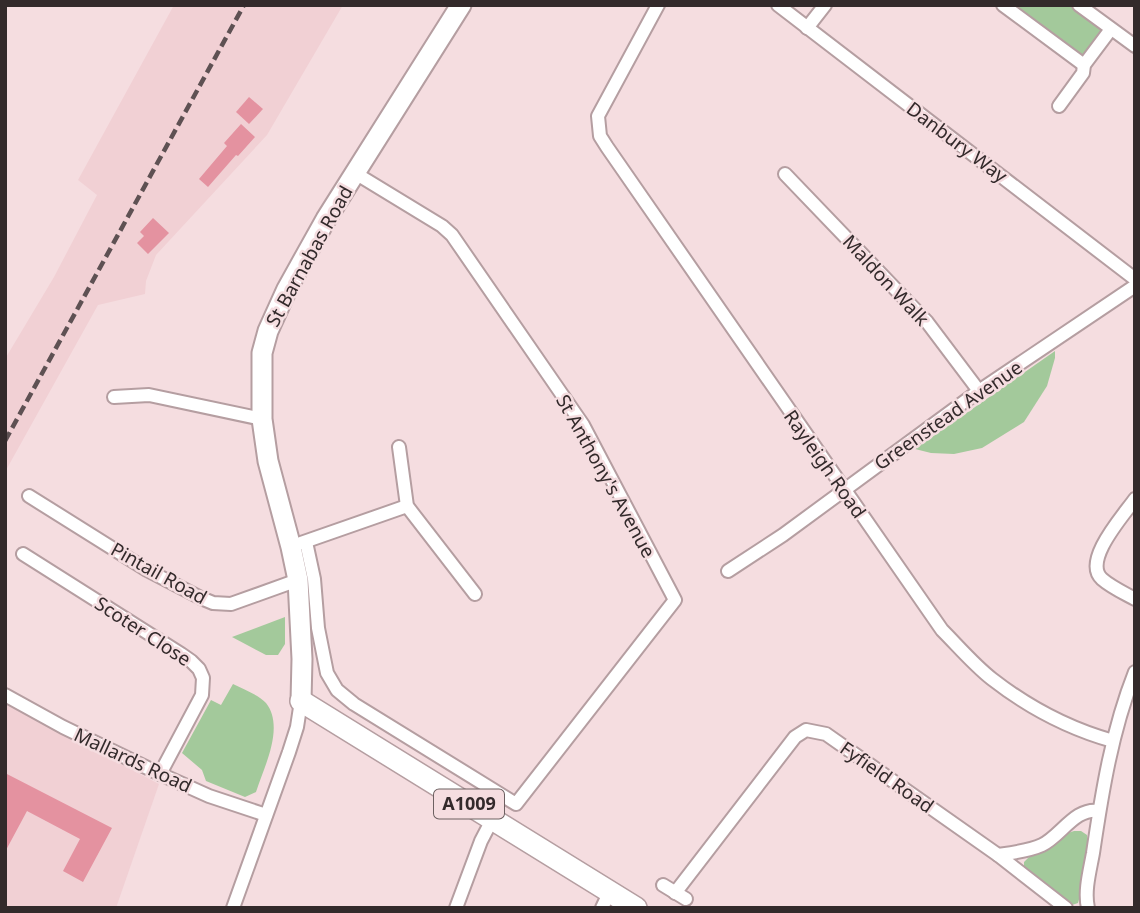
<svg xmlns="http://www.w3.org/2000/svg" width="1140" height="913" viewBox="0 0 1140 913" font-family="'Noto Sans',sans-serif">
<rect width="100%" height="100%" fill="#f5dde0"/>
<g fill="#f1d0d4">
<polygon points="174,5 343,5 267,135 156,255 146,281 145,294 98,305 5,472 5,359 54,277 97,195 78,180"/>
<polygon points="5,704 159,784 116,908 5,908"/>
</g>
<g fill="#a3c99b">
<polygon points="1012,5 1072,5 1106,31 1083,59"/>
<polygon points="1055,351 1055,358 1047,386 1024,422 982,448 954,454 931,453 915,449"/>
<polygon points="285,617 285,644 278,655 266,655 232,637"/>
<path d="M233,684C243,689 259,695 266,703C285,727 264,767 256,792L245,797L206,781L202,770L182,753L211,700L221,705Z"/>
<path d="M1074,831H1081L1087,835C1089,843 1081,896 1078,903L1072,905L1066,903L1024,869V862L1029,857L1052,845L1068,833Z"/>
</g>
<g fill="#e492a0">
<polygon points="249,97 263,109 249,124 236,112"/>
<polygon points="241,124 255,137 238,156 236,155 208,187 199,179 227,146 224,143"/>
<polygon points="153,218 169,233 148,254 137,243 144,236 140,232"/>
<polygon points="5,773 112,828 83,882 63,871 80,839 27,811 5,852"/>
</g>
<g fill="none" stroke-linecap="round" stroke-linejoin="round">
<g stroke="#b59ea1" stroke-width="16">
<g id="street">
<path d="M658,5L598,116L600,136L607,147L942,630C958,646 974,665 992,679C1028,707 1070,729 1113,741"/>
<polyline points="778,5 1135,279"/>
<polyline points="1003,5 1084,65"/>
<polyline points="1079,5 1135,46"/>
<polyline points="807,28 825,5"/>
<polyline points="1059,106 1083,73 1084,65 1111,29"/>
<polyline points="785,174 927,322 979,391"/>
<polyline points="114,397 149,395 262,419"/>
<polyline points="399,447 407,506 475,594"/>
<polyline points="29,496 147,570 201,598 213,603 231,604 298,580"/>
<path d="M1135,499C1123,516 1082,561 1102,579C1111,587 1124,593 1135,599"/>
<polyline points="306,542 314,579 318,628 327,673 337,690 354,704 516,804 675,600 583,425 452,235 442,226 355,173"/>
<polyline points="301,543 407,506"/>
<polyline points="23,554 181,654 191,661 199,669 203,678 202,695 160,774"/>
<polyline points="728,571 783,535 979,391 1135,286"/>
<polyline points="5,695 63,727 160,774 209,796 266,815"/>
<polyline points="998,855 1066,908"/>
<polyline points="663,885 686,899"/>
<path d="M675,893L795,737L806,730L826,734L998,855C1012,853 1029,851 1042,845C1061,836 1075,807 1099,811"/>
<polyline points="233,908 289,752 297,727 301,701"/>
<polyline points="456,908 481,841 493,818"/>
<polyline points="602,908 610,891"/>
<path d="M1088,908C1084,891 1090,870 1093,853C1102,792 1112,730 1135,672"/>
</g>
</g>
<g stroke="#b59ea1" stroke-width="23">
<polyline id="secondary" points="301,701 302,659 298,580 291,547 268,461 262,419 262,353 268,331 287,289 326,219 461,5"/>
</g>
<g stroke="#b59ea1" stroke-width="24">
<polyline id="primary" points="301,701 636,908"/>
</g>
<use href="#street" stroke="#fff" stroke-width="12"/>
<use href="#secondary" stroke="#fff" stroke-width="19"/>
<use href="#primary" stroke="#fff" stroke-width="21"/>
<polyline stroke="#5e5153" stroke-width="4.5" stroke-dasharray="10 5" stroke-linecap="butt" points="5,441 244,5"/>
</g>
<g text-anchor="middle" stroke-width="5" stroke-linejoin="round" paint-order="stroke">
<rect fill="#f5dde0" stroke="#6d6061" stroke-width="2" x="434" y="789.5" width="70" height="29" rx="5"/>
<g font-size="18" font-weight="bold" fill="#332a2b">
<text x="469" y="810">A1009</text>
</g>
<g font-size="19" fill="#332a2b" stroke="#f5dde0">
<text transform="translate(957 142) rotate(37)" y="7">Danbury Way</text>
<text transform="translate(309 256) rotate(-61)" y="7">St Barnabas Road</text>
<text transform="translate(886 280) rotate(47)" y="7">Maldon Walk</text>
<text transform="translate(948 415) rotate(-35)" y="7">Greenstead Avenue</text>
<text transform="translate(825 464) rotate(55)" y="7">Rayleigh Road</text>
<text transform="translate(606 476) rotate(61)" y="7">St Anthony's Avenue</text>
<text transform="translate(159 573) rotate(29)" y="7">Pintail Road</text>
<text transform="translate(143 631) rotate(33)" y="7">Scoter Close</text>
<text transform="translate(133 760) rotate(25)" y="7">Mallards Road</text>
<text transform="translate(887 777) rotate(35)" y="7">Fyfield Road</text>
</g>
</g>
<rect width="1140" height="913" fill="none" stroke="#332a2b" stroke-width="14"/>
</svg>
